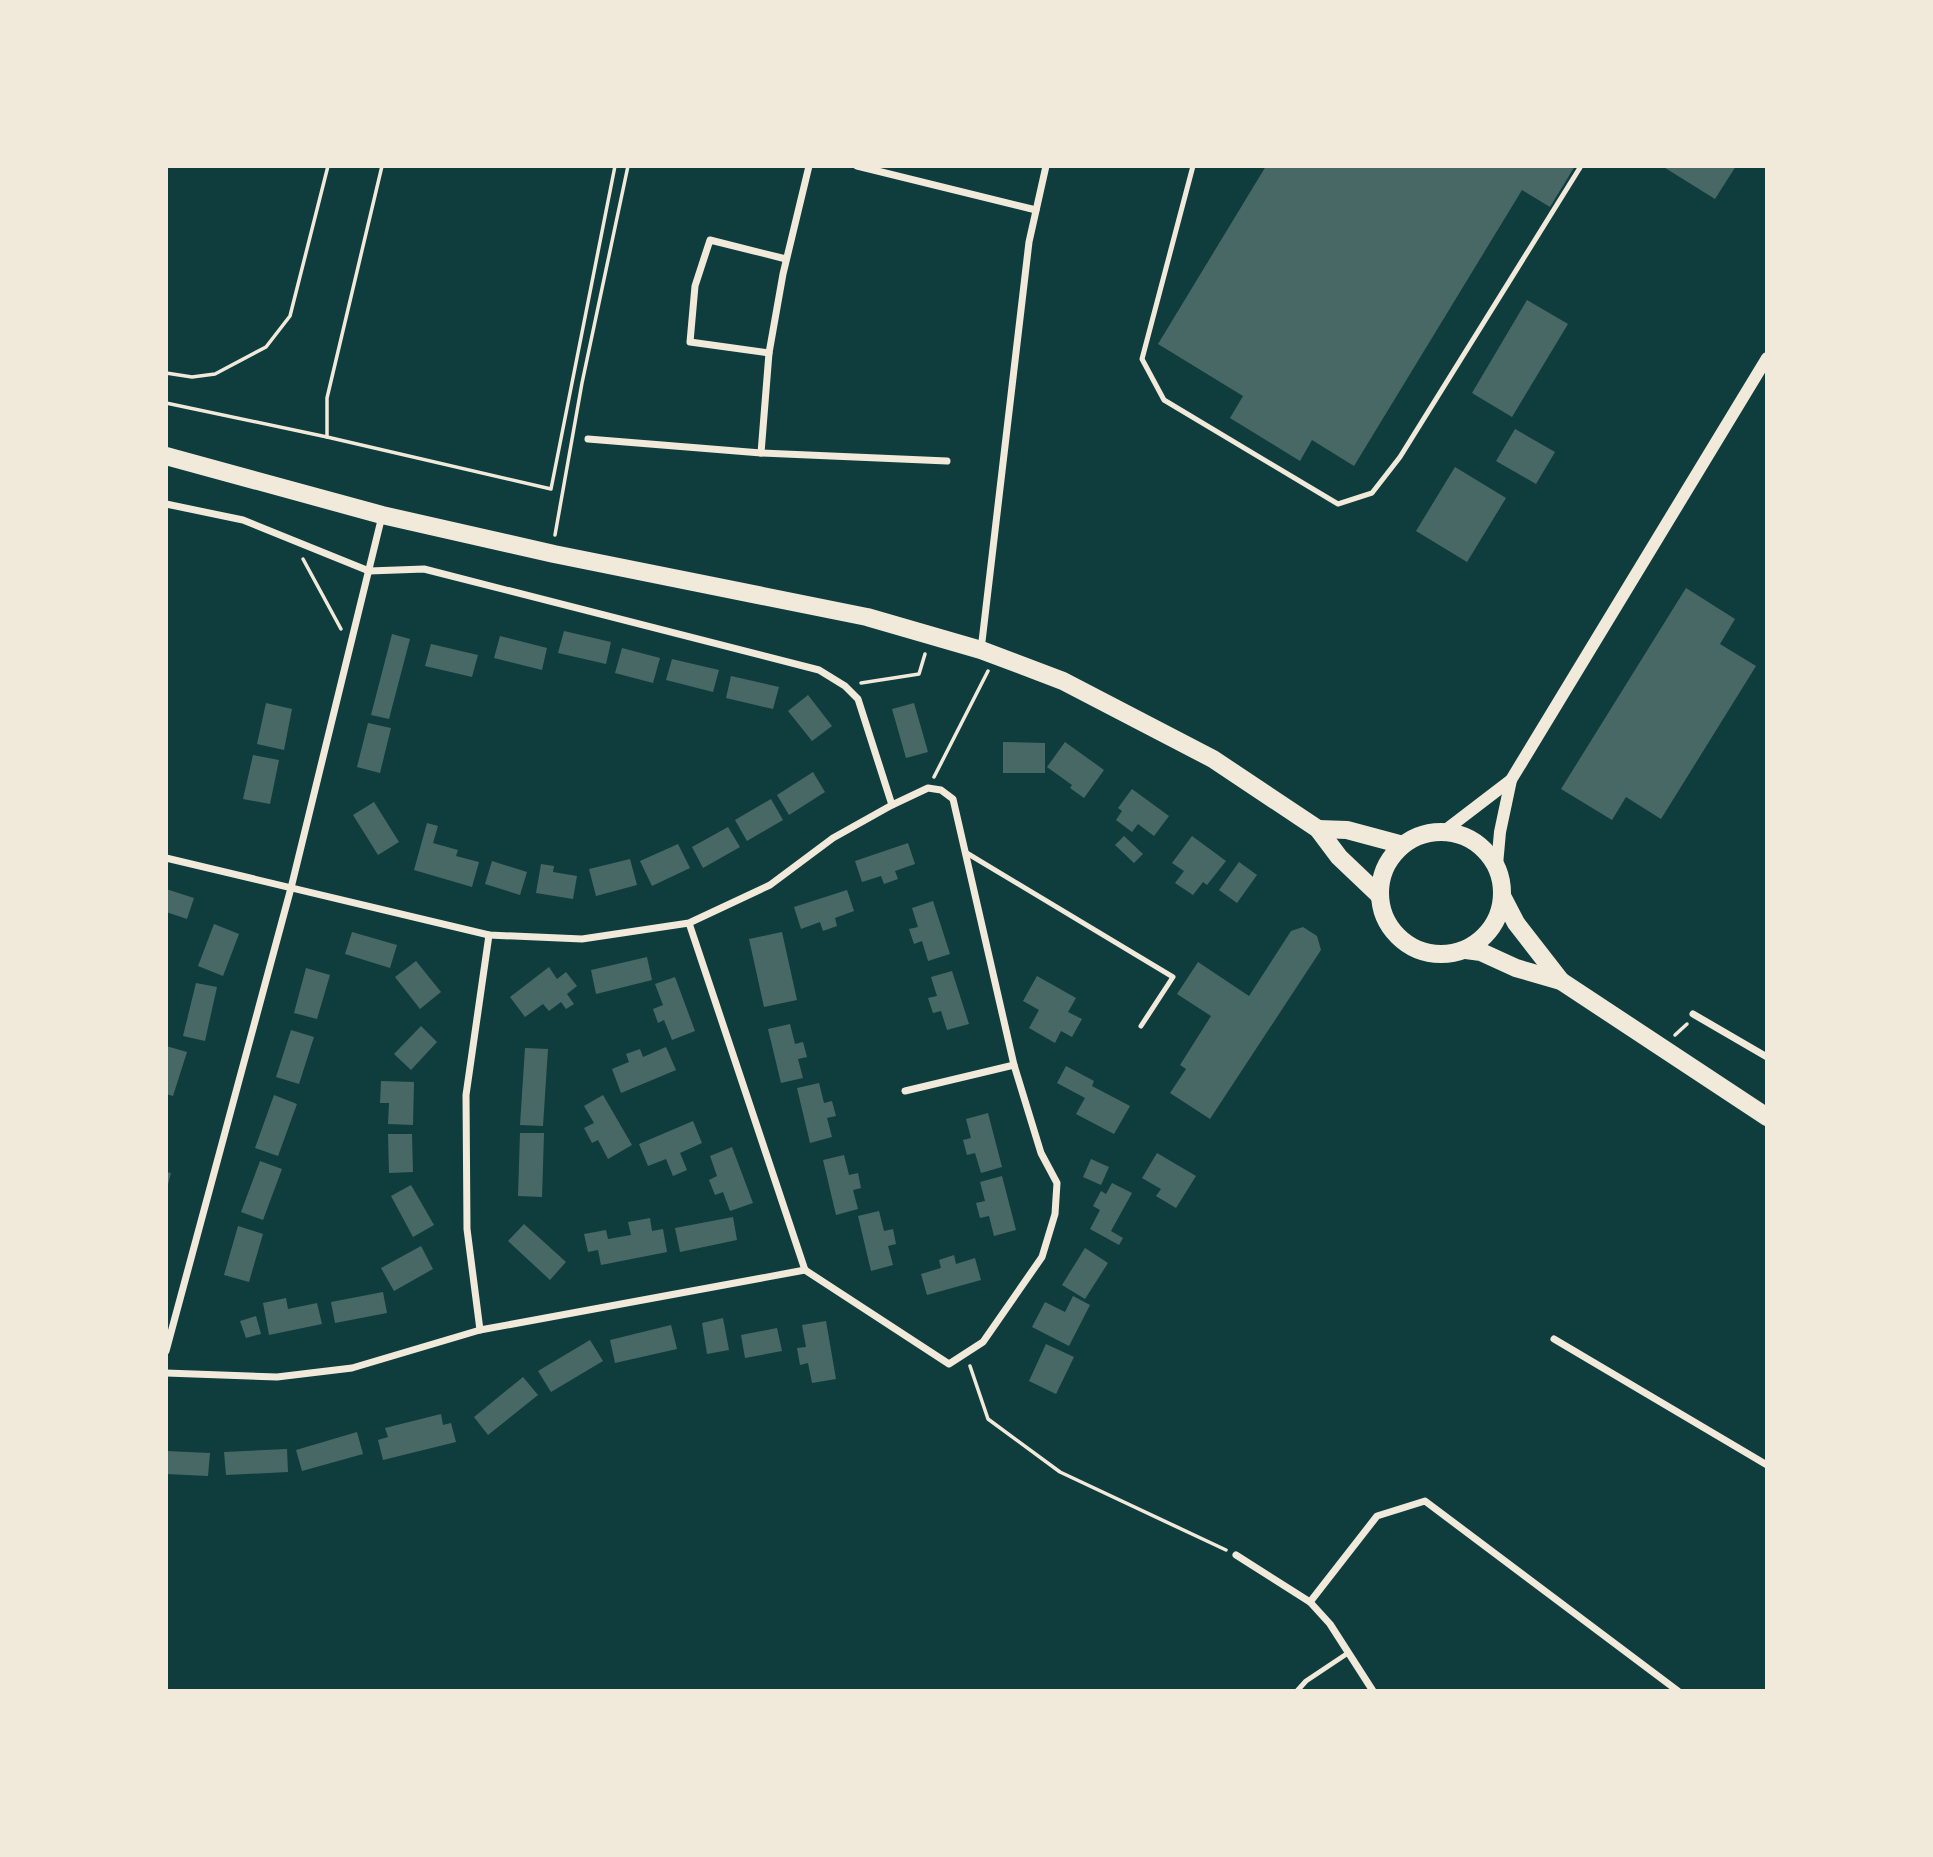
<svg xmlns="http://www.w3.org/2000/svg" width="1933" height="1857" viewBox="0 0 1933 1857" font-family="'Fira Sans',sans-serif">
<rect width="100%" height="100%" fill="#0f3d3e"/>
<g fill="#486865">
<polygon points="1266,166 1575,166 1550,207 1522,190 1354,466 1312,440 1300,461 1230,418 1243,396 1158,344"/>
<polygon points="1662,166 1736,166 1715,199"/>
<polygon points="1527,300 1568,324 1512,417 1472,393"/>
<polygon points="1515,429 1555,452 1536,484 1496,461"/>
<polygon points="1455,467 1506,498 1467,562 1416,531"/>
<polygon points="1686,588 1735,619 1720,644 1756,666 1661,819 1626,797 1612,820 1561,789"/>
<polygon points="564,631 611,642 606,664 558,653"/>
<polygon points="392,634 410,639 389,719 371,715"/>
<polygon points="500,636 547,648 542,670 494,658"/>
<polygon points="431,644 478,655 472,677 425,666"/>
<polygon points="622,648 660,658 653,683 615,673"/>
<polygon points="672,659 719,670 713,692 666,680"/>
<polygon points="731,676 779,687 773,709 726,698"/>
<polygon points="808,695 832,726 812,741 788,711"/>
<polygon points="266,703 292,709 284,750 257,744"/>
<polygon points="914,703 928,752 906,758 892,709"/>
<polygon points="368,723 391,728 380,773 357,767"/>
<polygon points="1003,742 1045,743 1045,773 1003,773"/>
<polygon points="1065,742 1104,770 1084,798 1070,788 1072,785 1047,767"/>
<polygon points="253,755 279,760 270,804 243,799"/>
<polygon points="813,772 825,792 789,815 777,795"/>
<polygon points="1132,789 1169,816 1154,836 1138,824 1132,832 1116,820 1122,811 1118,808"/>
<polygon points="771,799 783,820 747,841 735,820"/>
<polygon points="374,802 399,842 378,855 353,815"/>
<polygon points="427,823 438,826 433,843 458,850 456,856 479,862 472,887 414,870"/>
<polygon points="728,827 740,847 703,868 692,847"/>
<polygon points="1124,836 1143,854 1134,863 1115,845"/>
<polygon points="1192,836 1226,861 1207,885 1203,882 1193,895 1175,883 1184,871 1172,863"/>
<polygon points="908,843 915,864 895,871 898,879 884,884 881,876 862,882 855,861"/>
<polygon points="678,844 690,868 652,886 640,861"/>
<polygon points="630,859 637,885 596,896 589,869"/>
<polygon points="492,861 527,872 520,895 485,884"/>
<polygon points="1239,862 1257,875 1237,903 1219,890"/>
<polygon points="541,864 554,866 553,872 577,876 573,899 536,893"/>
<polygon points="166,889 194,898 187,919 166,912"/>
<polygon points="847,890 854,911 835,918 837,926 823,931 820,922 801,929 794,907"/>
<polygon points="933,901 950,954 928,961 922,941 914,944 909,929 918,927 912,908"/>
<polygon points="214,924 239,934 223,976 198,966"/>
<polygon points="1303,927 1317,936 1321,950 1210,1119 1170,1093 1186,1069 1180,1065 1211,1016 1177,994 1198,962 1249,996 1291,931"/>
<polygon points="352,932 397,945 390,968 345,954"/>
<polygon points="782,932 797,1000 764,1007 749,939"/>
<polygon points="647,957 652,980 596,994 591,970"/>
<polygon points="416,961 441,992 420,1009 395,977"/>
<polygon points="549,967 557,979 566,972 577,986 567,994 574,1004 566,1009 561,1002 549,1011 543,1004 525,1017 510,997"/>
<polygon points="306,968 330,975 317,1019 294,1013"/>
<polygon points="952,971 969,1024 947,1030 941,1011 933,1013 928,998 937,996 931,977"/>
<polygon points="1037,976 1076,998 1068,1012 1082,1019 1072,1037 1061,1031 1055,1043 1029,1028 1039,1010 1023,1001"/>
<polygon points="675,977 695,1031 672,1040 664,1020 658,1023 653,1009 663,1005 655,984"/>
<polygon points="196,983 217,987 205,1041 183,1036"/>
<polygon points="790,1024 795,1044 803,1042 807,1057 798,1059 803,1078 781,1083 768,1029"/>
<polygon points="421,1026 437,1042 411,1070 394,1054"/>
<polygon points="291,1030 314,1037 299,1084 276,1077"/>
<polygon points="166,1046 187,1052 173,1096 166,1094"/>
<polygon points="666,1047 676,1070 621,1093 612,1069 629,1062 626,1054 640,1049 643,1057"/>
<polygon points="525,1048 548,1049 543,1126 520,1125"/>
<polygon points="1066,1066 1094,1081 1092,1086 1130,1106 1114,1134 1076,1114 1085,1098 1057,1083"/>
<polygon points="381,1081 414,1082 413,1125 388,1124 389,1103 380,1103"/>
<polygon points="819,1083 824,1103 832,1101 836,1116 827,1118 832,1137 810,1143 797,1088"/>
<polygon points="274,1095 297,1104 278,1156 255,1148"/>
<polygon points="603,1095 632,1145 608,1159 598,1140 592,1143 584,1128 594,1123 584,1106"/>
<polygon points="988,1113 1002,1167 981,1173 975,1153 967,1155 963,1140 971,1138 966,1119"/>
<polygon points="693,1121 702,1143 680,1153 687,1170 673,1176 666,1159 648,1166 639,1144"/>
<polygon points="520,1133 544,1133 542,1197 518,1196"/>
<polygon points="388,1134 412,1134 413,1172 389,1173"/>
<polygon points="732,1147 753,1203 730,1211 723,1192 715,1195 709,1180 717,1176 710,1156"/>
<polygon points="1157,1153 1196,1176 1176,1208 1156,1196 1161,1189 1142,1178"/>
<polygon points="844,1155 849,1175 858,1173 861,1188 853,1190 858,1209 836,1215 823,1160"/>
<polygon points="1091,1159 1109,1167 1101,1185 1083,1177"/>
<polygon points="260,1161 282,1169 263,1220 241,1212"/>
<polygon points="166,1172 171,1173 167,1188 166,1188"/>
<polygon points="1002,1176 1016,1230 994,1236 989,1216 980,1218 976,1203 985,1201 980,1182"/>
<polygon points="1112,1183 1132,1193 1111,1231 1123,1238 1119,1245 1090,1229 1100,1210 1093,1206 1101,1191 1106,1194"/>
<polygon points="411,1185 434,1225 413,1237 391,1196"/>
<polygon points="879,1211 884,1231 893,1229 896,1244 888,1246 893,1265 871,1271 858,1216"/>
<polygon points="733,1217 737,1240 680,1252 675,1228"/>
<polygon points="650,1218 652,1231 663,1229 667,1252 601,1265 598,1250 588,1252 584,1234 606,1230 608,1239 631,1235 628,1222"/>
<polygon points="524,1224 566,1262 550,1280 508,1241"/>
<polygon points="238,1226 263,1234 249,1282 224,1275"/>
<polygon points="421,1246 433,1269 394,1291 381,1268"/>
<polygon points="1085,1248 1108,1263 1085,1299 1062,1285"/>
<polygon points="954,1255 956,1264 975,1258 981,1280 927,1295 921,1274 941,1268 939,1260"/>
<polygon points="383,1292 387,1313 335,1323 331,1302"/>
<polygon points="1073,1296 1090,1305 1069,1346 1032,1327 1045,1302 1065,1312"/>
<polygon points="286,1298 288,1309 317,1303 322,1324 269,1335 263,1303"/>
<polygon points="256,1316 261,1334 246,1338 240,1321"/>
<polygon points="723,1318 729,1350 707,1354 702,1323"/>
<polygon points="826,1321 836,1379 812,1383 808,1363 800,1365 797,1348 806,1347 802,1325"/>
<polygon points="671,1325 677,1349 615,1363 610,1340"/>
<polygon points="777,1328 782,1351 745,1358 741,1335"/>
<polygon points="590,1340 603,1361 551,1392 538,1371"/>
<polygon points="1046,1344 1074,1357 1056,1394 1029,1381"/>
<polygon points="523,1377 538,1395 488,1435 474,1417"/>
<polygon points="441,1414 443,1425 451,1423 456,1442 383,1460 378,1440 388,1437 385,1428"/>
<polygon points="357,1432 363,1454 302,1471 296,1450"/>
<polygon points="287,1449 288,1472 226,1475 224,1452"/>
<polygon points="166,1451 210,1453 208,1476 166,1474"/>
</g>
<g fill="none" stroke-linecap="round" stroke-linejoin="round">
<g stroke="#f1e9da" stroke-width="3.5">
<polyline points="382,166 327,398 327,437 551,489 615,166"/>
<polyline points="166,373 192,377 215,374 266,347 290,316 328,166"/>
<polyline points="166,403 327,437"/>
<polyline points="555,535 582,383 628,166"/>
<polyline points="303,559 341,629"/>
<polyline points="861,683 919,674 925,654"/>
<polyline points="934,777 988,671"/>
<polyline points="1675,1035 1687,1024"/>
<polyline points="970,1366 988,1419 1060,1472 1226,1550"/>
</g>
<g stroke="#f1e9da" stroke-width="5">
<polyline points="1193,166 1142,359 1164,400 1338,504 1372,493 1400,457 1581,166"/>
<polyline points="965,852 1173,977 1141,1026"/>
<polyline points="1297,1691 1306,1681 1348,1653"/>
</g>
<g stroke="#f1e9da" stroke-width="7">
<polyline points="857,166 1036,210"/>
<polyline points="769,353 690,342 695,286 710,240 786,259"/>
<polyline points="588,439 761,453 947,461"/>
<polyline points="761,453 769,353 783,274 809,166"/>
<polyline points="166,504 243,520 369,571 424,569 819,670 845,686 858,699 892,805"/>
<polyline points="981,650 1029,242 1046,166"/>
<polyline points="166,858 489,935 582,939 689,923 770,885 833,838 892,805 928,788 941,790 953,799 1014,1065 1041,1153 1057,1183 1055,1214 1042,1257 983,1342 949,1364 805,1270 689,923"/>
<polyline points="1693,1014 1767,1057"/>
<polyline points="905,1091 1014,1065"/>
<polyline points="480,1330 467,1229 466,1095 489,935"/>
<polyline points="1554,1339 1767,1465"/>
<polyline points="166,1351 291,888 382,516"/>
<polyline points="166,1373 277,1377 352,1368 480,1330 805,1270"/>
<polyline points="1236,1555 1310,1602 1330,1624 1373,1691"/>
<polyline points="1310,1602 1377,1516 1425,1501 1678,1691"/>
</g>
<g stroke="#f1e9da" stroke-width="12">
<polyline points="1443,832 1511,780"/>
<polyline points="1497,865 1500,832 1511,780 1767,358"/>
</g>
<g stroke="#f1e9da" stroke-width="18">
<polyline points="166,456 382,515 554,554 867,617 981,650 1063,681 1213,759 1318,829 1339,857 1380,896"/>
<polyline points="1318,829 1347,830 1403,845"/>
<circle cx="1441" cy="893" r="61"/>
<polyline points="1503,898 1516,923 1561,981"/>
<polyline points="1466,950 1481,952 1516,968 1561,981 1767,1117"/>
</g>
</g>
<rect width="1933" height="1857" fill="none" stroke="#f1e9da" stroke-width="336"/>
</svg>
